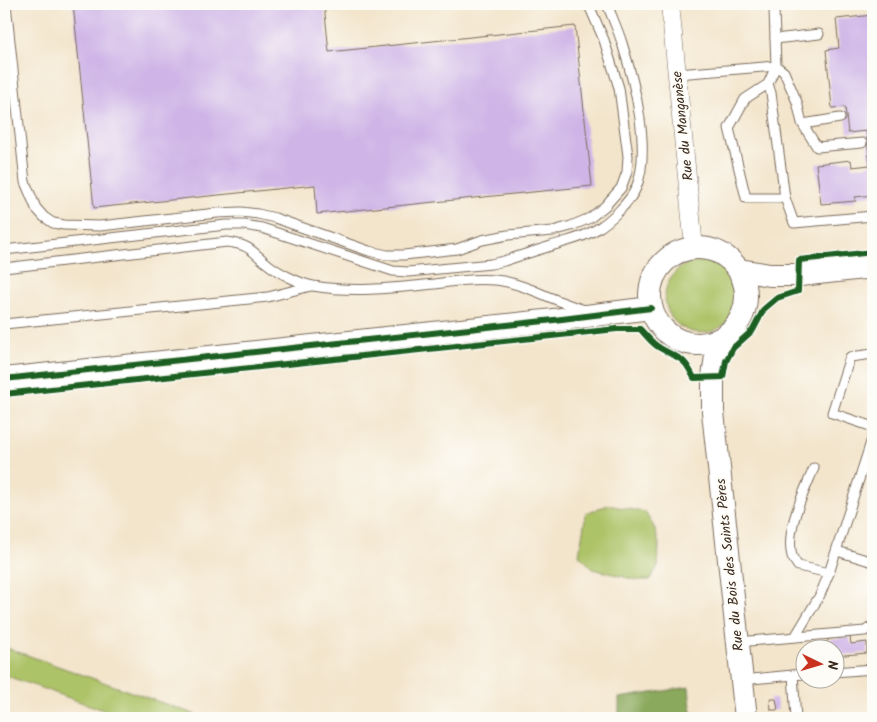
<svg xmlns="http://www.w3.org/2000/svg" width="877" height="722" viewBox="0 0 877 722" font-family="Kalam,sans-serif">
<rect width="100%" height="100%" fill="#fdfcf7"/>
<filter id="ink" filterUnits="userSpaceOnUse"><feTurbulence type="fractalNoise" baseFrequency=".02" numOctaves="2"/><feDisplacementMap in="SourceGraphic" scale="10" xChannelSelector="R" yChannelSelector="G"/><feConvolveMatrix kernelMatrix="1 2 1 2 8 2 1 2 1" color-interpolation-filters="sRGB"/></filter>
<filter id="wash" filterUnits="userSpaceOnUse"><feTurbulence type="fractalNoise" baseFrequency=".0096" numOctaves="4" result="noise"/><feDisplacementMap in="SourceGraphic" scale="20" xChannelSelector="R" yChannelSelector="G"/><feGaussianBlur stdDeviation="1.12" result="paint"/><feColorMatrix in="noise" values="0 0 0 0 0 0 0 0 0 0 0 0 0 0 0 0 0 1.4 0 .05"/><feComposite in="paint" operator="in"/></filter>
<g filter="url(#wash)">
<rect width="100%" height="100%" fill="#f3e5cc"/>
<g fill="#adc367" stroke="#747642">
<circle cx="701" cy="297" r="36"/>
<polygon points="608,505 645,512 655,529 659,545 658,566 650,580 636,580 593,569 579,555 586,513"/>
<polygon points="4,647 205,718 126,718 4,675"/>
</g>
<polygon fill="#8aa95c" stroke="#626a3d" points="689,687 692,718 619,718 619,698"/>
<g id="blocks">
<g fill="#cfb5e7">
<polygon points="73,4 324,4 329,52 575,26 592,186 317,214 315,185 94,208"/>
<polygon points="873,15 873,195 855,197 856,201 821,204 816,164 851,160 852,167 870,165 866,131 848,133 845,107 832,108 826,50 839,48 836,19"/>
<polygon points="850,637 851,644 867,642 867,653 834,656 834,650 825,650 825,644 829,639"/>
<polygon points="770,699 776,699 778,710 771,710"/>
</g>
</g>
</g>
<g filter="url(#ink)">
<use href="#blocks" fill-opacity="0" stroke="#7b6b5b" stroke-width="1"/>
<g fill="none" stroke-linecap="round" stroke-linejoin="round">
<g stroke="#7b6b5b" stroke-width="11">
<g id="service">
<polyline points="6,4 25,182 36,208 44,217 53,223 64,225 100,226 217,213 241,212 258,214 275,218 369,251 387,255 404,255 457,249 482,240 508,235 553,231 571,226 590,218 605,206 621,188 627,172 628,156 619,88 604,40 591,10 587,4"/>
<polyline points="775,39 819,34"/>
<polyline points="677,74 776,66 774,9 778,4"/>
<polyline points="768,84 771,93 785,198 746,198 729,128 745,99 768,84 776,66 784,72 797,102 802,123 817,147 862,143"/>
<polyline points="803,124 840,118"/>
<polyline points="785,198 794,223 873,216"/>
<path d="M4,250L226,225H244L262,228L393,271L408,272L491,264L504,261C519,256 535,251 551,246C566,241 583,238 597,229C610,221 630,202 636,188C652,150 634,81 622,43C618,30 612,17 607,4"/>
<path d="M4,268L227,242C251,245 251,251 269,265C279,273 301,284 313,286C354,293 395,288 435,284C454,281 475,278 495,280C509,281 522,286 535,291C551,298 568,305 585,310"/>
<polyline points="4,324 268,297 311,286"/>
<polyline points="873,354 850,357 832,413 873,427"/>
<path d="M814,468C804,492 785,530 792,556C793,559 796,563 798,566L829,573"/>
<polyline points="837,551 873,562"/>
<polyline points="795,637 820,595 829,573 873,436"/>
<polyline points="738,642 865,631 873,626"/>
<polyline points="834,672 873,669"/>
<polyline points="793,675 804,674"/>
<polyline points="742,680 793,675 796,718"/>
</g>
</g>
<g stroke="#7b6b5b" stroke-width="19">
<polyline id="minor" points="670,4 694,248"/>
</g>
<g stroke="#7b6b5b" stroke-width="24">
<g id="tertiary">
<circle cx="698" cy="296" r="48"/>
<polyline points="739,270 770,275 800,275 873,267"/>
<polyline points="718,341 713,377 713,412 746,718"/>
<polyline points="4,379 554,320 651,308"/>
</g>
</g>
<use href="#service" stroke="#fff" stroke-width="9"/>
<use href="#minor" stroke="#fff" stroke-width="18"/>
<use href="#tertiary" stroke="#fff" stroke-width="22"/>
<g stroke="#fdfcf7" stroke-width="9">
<g id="cycleway">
<polyline points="4,379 554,320 651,308"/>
<path d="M4,394L617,329H640C646,335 652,344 660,348C680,360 683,355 694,378L723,377L726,361L733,348L753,330L764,309L777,298L798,291L799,260L873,252"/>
</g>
</g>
<use href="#cycleway" stroke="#1b5e20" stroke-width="6"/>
</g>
</g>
<g text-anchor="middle" stroke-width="4.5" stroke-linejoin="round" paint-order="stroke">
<g font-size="14" fill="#3b2a1e" stroke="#fdfcf7">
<text transform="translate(682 126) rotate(-96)" y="5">Rue du Manganèse</text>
<text transform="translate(729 565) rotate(-96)" y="5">Rue du Bois des Saints Pères</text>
</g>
</g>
<rect width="877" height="722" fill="none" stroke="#fdfcf7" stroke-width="20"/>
<g transform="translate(820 664) rotate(95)"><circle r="24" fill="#fdfcf7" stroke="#afa8a0"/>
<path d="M0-4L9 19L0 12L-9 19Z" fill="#c8321e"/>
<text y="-8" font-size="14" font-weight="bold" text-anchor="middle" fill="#3b2a1e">N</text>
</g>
</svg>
